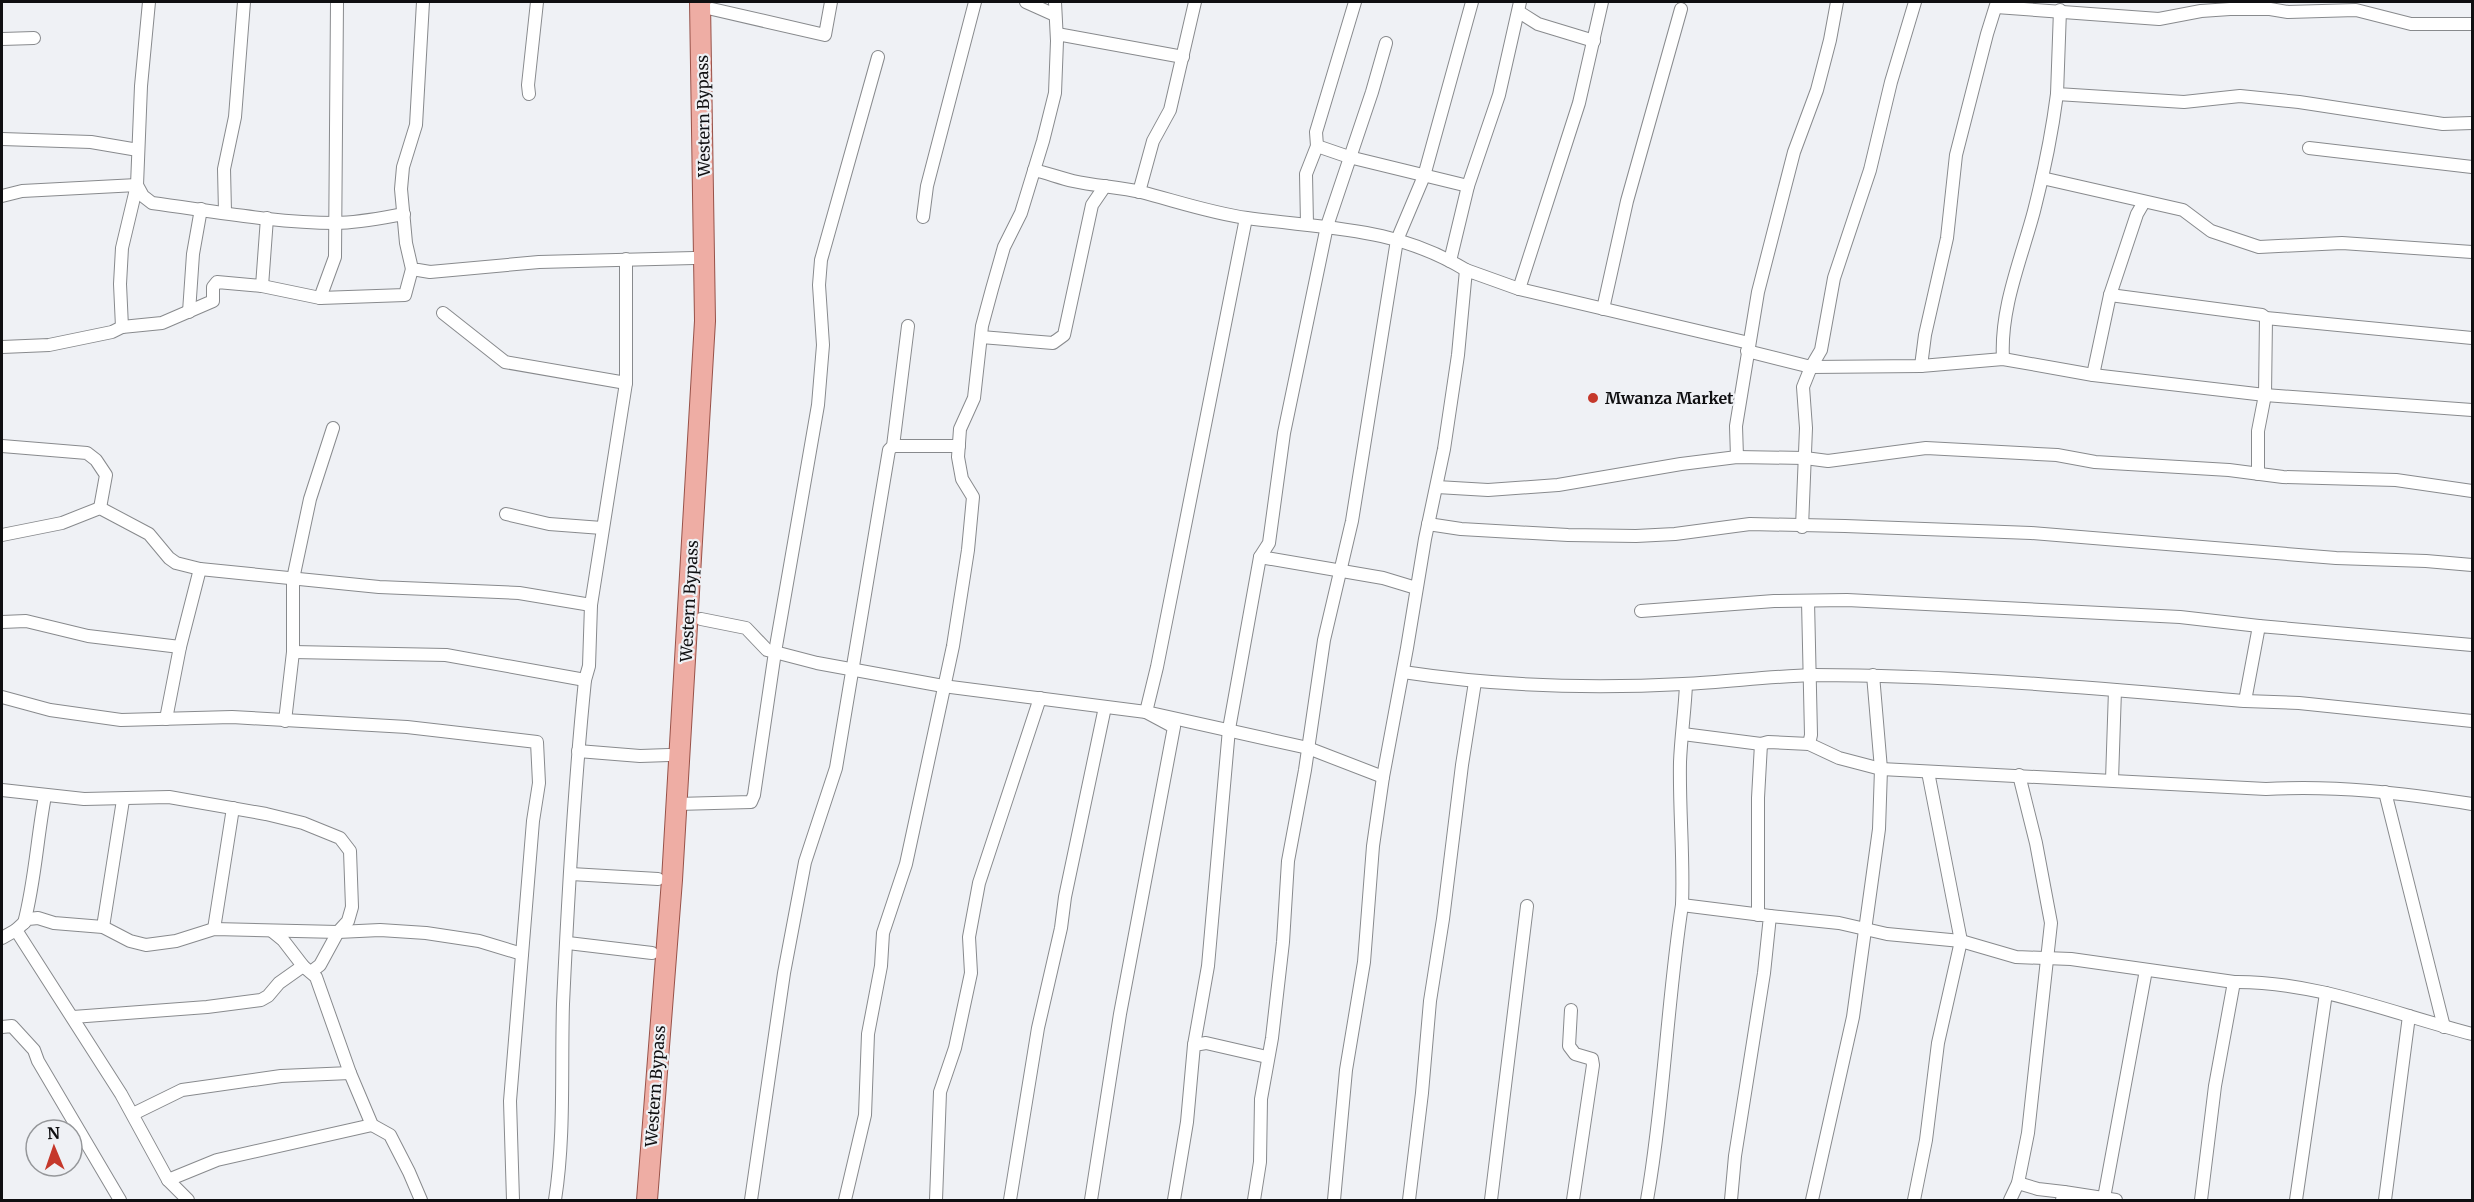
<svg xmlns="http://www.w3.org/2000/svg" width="2474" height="1202" viewBox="0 0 2474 1202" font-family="Merriweather,serif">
<rect width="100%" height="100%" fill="#eff1f5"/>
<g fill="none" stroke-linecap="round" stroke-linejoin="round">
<g stroke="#888a8d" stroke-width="14">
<g id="street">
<path d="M149,2L141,86L137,185L143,196L152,203C212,211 275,223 336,223C359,223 382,218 404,214"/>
<polyline points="423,2 416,125 403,167 401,189 406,243 412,269 430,272 539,262 694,258"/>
<polyline points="1026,2 1055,15"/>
<polyline points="1996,7 2159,19 2201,11 2230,9 2270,9 2288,12 2356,10 2411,24 2472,24"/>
<polyline points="712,9 825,35 831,2"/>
<polyline points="2060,10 2057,94 2184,102 2240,96 2299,102 2443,124 2472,123"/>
<polyline points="1519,12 1538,24 1594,41"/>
<polyline points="1057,34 1183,57"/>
<polyline points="2,39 34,38"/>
<polyline points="529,94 528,85 537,2"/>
<polyline points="2,139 91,142 138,150"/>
<polyline points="1317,146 1349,157 1468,186"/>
<polyline points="2309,148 2472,167"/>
<path d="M1034,170C1047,173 1060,178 1073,181C1095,186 1119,187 1141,192C1176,201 1211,213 1247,218C1328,229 1393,226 1466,270"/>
<polyline points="2042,178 2183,210 2211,231 2259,247 2342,243 2472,252"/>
<polyline points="1139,192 1153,141 1170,110 1195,2"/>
<polyline points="2,196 22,191 137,185 122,248 120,284 122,327"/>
<polyline points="225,212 224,169 235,117 244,2"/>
<polyline points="923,217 927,186 975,2"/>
<polyline points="1307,224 1306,174 1317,146 1316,132 1355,2"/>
<polyline points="1450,261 1468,186 1499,95 1520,2"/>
<polyline points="262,286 267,218"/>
<polyline points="1519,289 1579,103 1602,2"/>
<polyline points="2110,295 2262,315 2266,318 2472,338"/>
<polyline points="320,298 335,257 337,2"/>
<polyline points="1603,309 1627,201 1681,9"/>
<polyline points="189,312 193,254 201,209"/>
<polyline points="443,313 505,362 626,383"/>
<polyline points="981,337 1053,343 1064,335 1092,205 1105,186"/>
<polyline points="2,347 49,345 112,332 122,327 162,323 213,301 213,287 217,282 262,286 320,298 405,295 412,269"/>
<polyline points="1747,351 1811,367 1921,366 2003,359 2093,375 2265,395 2472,410"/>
<path d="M2003,359C2000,308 2021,260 2034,211C2044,172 2052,133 2057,94"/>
<polyline points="1921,366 1925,335 1947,238 1956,155 1987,34 1997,2"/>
<polyline points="2093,375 2110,295 2137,214 2144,202"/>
<polyline points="2,446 87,453 96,460 106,475 100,508"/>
<polyline points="893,446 959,446"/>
<polyline points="1737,457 1736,426 1758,292 1794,152 1817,90 1830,40 1837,2"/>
<polyline points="2258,474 2258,431 2265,395 2266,318"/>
<polyline points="1437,487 1488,490 1558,485 1681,464 1737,457 1805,458 1828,461 1926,448 2057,455 2095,462 2229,470 2283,477 2396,480 2472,491"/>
<polyline points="506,514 549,524 602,528"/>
<polyline points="1428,524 1461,529 1568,535 1636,536 1675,534 1750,524 1845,526 2031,533 2336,558 2426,561 2472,565"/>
<polyline points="1802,527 1806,428 1803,387 1811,367 1821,350 1834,278 1870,170 1891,82 1915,2"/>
<polyline points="2,535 62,523 100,508 149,534 169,558 176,563 200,569 379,587 519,593 591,605"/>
<polyline points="1260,557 1383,578 1416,588"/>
<polyline points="1808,601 1811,735 1809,744"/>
<polyline points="1641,611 1774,601 1847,600 2180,617 2259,626"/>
<polyline points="701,619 746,628 767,650 817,663 943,686 1146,712 1308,748 1383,777"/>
<polyline points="2,622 26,621 88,636 180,647"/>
<polyline points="293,652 446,655 585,680"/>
<path d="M1403,672C1496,686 1590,689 1683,684C1727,682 1771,676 1815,675C1959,675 2102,689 2245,701L2259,626L2472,645"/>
<polyline points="2,697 50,710 121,720 232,717 407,727 537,742 539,783 533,821 510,1101 513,1200"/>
<polyline points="2245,701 2299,703 2472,721"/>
<polyline points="166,719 180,647 200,569"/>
<polyline points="285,721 293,652 293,579 310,499 333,428"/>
<path d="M1683,734L1761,744L1768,742L1809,744L1839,758L1881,769L2266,789C2337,785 2402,793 2472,804"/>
<polyline points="578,751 640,756 669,755"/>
<polyline points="2112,780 2115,690"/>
<polyline points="2,790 84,799 169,797 266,814 303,823 340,838 350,851 352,907 348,921 338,932 320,965 311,972"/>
<polyline points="2385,792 2444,1027"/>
<polyline points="677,804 751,802 754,795 775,652 818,405 823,345 819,285 821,260 878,57"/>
<polyline points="571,874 658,879"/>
<path d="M1682,905C1684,857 1679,810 1680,762C1681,736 1685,710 1686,684"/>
<polyline points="1758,915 1758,798 1761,744"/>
<path d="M1770,916L1839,923L1887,934L1961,941L2016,957L2071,959L2234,982C2316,981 2394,1014 2472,1034"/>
<path d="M24,923C35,882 37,838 45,796"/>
<polyline points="103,927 123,800"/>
<polyline points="214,929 233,808"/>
<polyline points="272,931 283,940 303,966 316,977 350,1073 372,1125 390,1135 409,1172 421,1200"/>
<polyline points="2,938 16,930"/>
<polyline points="568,943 652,953"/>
<polyline points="1571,1010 1569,1046 1575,1054 1592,1059 1593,1065 1573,1200"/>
<polyline points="73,1017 207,1007 261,1000 268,996 279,983 303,966"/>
<polyline points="2,1027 12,1026 34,1050 38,1061 120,1200"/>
<polyline points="1194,1045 1208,966 1229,729 1260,557 1269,543 1284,433 1327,226 1372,92 1386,43"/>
<polyline points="133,1114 182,1090 281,1076 350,1073"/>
<polyline points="168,1180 217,1160 372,1125"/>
<polyline points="2018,1183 2038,1189 2064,1192"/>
<polyline points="2104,1198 2146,970"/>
<polyline points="188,1200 168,1180 121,1094 16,930 28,919 38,918 54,923 103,927 130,941 146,945 176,941 214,929 338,932 380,930 426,933 479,941 522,954"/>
<path d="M555,1200C565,1136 561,1069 563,1004C568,896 574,788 585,680L589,666L591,605L626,383V259"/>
<polyline points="751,1200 784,973 805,862 836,768 889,450 893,446 908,326"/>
<polyline points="845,1200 865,1115 868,1034 881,966 883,933 906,864 953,646 968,550 973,497 962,479 958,457 960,429 974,398 982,326 992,289 1004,247 1021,213 1043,141 1055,93 1057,41 1055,2"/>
<polyline points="936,1200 940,1092 955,1048 971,973 969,937 979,883 1040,698"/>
<polyline points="1010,1200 1038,1028 1061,928 1065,897 1105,707"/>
<polyline points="1091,1200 1120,1014 1174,727 1146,712 1157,667 1246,218"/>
<polyline points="1174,1200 1187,1122 1194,1045 1206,1043 1267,1057"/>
<polyline points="1254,1200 1260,1162 1261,1099 1272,1038 1283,942 1288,861 1305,770 1324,640 1352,521 1397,240 1424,176 1472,2"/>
<polyline points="1334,1200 1346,1070 1364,962 1373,846 1383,777 1407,648 1425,539 1444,449 1458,355 1466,270 1519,289 1749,343"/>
<polyline points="1409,1200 1422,1093 1430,1001 1443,919 1462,765 1475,682"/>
<polyline points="1491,1200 1527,906"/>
<path d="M1647,1200C1664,1103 1667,1003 1682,905L1770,916L1764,973L1735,1156L1731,1200"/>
<polyline points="1812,1200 1853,1017 1879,829 1881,769 1873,675"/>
<polyline points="1914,1200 1926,1140 1938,1043 1961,941 1928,772"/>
<polyline points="2010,1200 2018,1183 2028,1133 2051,923 2036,843 2019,775"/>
<polyline points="2062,1200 2064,1192 2116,1200"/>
<polyline points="2201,1200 2215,1086 2234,982"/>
<polyline points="2296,1200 2326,993"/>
<polyline points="2385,1200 2409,1016"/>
</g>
</g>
<g stroke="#985249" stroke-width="22">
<polyline id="primary" points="647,1200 672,880 705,321 700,2"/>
</g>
<use href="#street" stroke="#fff" stroke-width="12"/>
<use href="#primary" stroke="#eeada4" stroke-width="20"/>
</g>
<circle fill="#c5382b" stroke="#eff1f5" stroke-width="2" cx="1593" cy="398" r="6"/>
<g text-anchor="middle" stroke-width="4.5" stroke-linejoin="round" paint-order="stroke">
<g font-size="16" fill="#0f0f11" stroke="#eff1f5">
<text transform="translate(703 116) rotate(-91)" y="6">Western Bypass</text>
<text transform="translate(689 601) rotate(-87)" y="6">Western Bypass</text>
<text transform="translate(655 1086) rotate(-86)" y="6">Western Bypass</text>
</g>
<g font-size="16" font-weight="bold" fill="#0f0f11" stroke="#eff1f5" text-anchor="start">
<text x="1605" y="404">Mwanza Market</text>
</g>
</g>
<rect width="2474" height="1202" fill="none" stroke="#0f0f11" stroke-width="6"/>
<g transform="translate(54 1148) rotate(358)"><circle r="28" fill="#eff1f5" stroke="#95979a" stroke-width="1.5"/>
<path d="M0-4.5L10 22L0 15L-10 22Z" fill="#c5382b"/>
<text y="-9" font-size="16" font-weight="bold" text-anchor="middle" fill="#0f0f11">N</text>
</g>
</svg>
